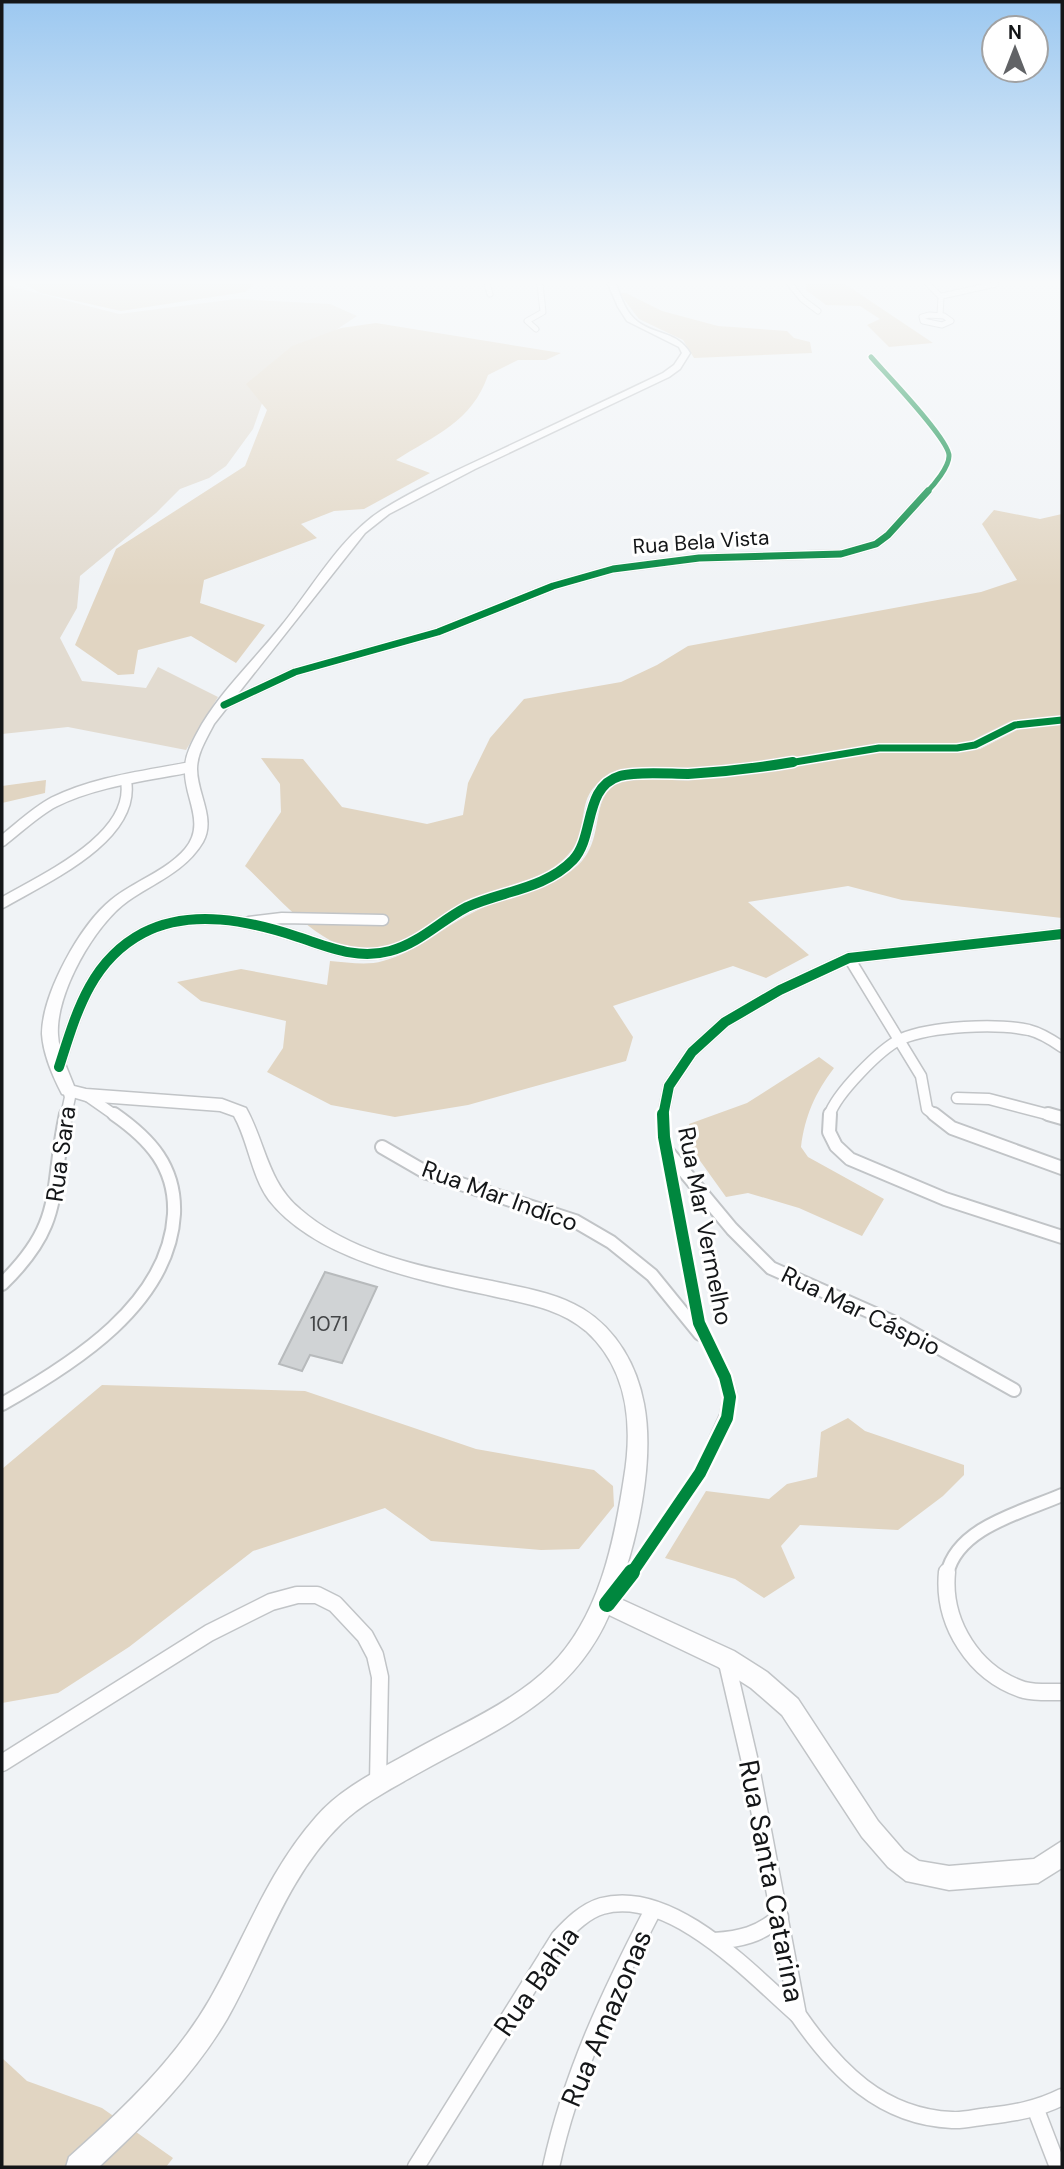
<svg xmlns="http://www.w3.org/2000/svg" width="1064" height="2169" viewBox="0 0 1064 2169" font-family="'DM Sans',sans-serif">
<rect width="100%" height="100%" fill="#f0f3f6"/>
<polygon fill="#e2dbd0" points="2,284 119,314 236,299 330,304 357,316 273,372 253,429 226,466 209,478 180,489 156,513 80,576 77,608 60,638 82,681 146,688 158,667 218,697 186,750 68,727 2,734"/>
<g fill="#e1d5c2">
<polygon points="25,284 253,284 245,292 121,311 40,293"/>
<polygon points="806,284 845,284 933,343 889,347 867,325 880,319 860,306 826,305 806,290"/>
<polygon points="619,293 626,293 662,311 718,326 787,331 794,338 810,342 812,353 694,358 683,340 639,319"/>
<path d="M376,323L561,353L546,360H518L488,375C472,422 435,435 396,460L430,473L364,509L334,511L301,524L317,538L204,580L200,603L265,625L236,663L191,636L138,650L134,674L118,675L75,645L116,549L245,466L267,410L246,384L292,346L341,328Z"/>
<path d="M994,510L1040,519L1062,514V716L1011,721L971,741L954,744H876L759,765L617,772C566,793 597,828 565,858C538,884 496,887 463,903C444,912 429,927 409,937C395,944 374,954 359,951C313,942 278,896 245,866L281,812L280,784L261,758L303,759L342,807L427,824L463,815L468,783L490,738L524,699L621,682L657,665L688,646L981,592L1017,580L982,524Z"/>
<path d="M1062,724V918L902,900L848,886L748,902L809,955L766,978L733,966L613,1006L633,1037L626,1061L468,1105L395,1117L331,1105L267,1072L283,1048L286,1021L201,1001L177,982L241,969L327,985L330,961C347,962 366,966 383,961C419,951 440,929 472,913C506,894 554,892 582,861C606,833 588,795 623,780L734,776L881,752H959L980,749L1019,729Z"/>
<polygon points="46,780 45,793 2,803 2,786"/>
<path d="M819,1057L834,1068C815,1093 805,1116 801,1147L808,1157L884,1199L862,1236L799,1208L748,1193L726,1197L693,1151L689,1124L747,1103Z"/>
<polygon points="102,1385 305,1391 476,1449 594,1470 613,1486 614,1506 579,1549 541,1550 431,1541 385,1508 253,1551 129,1647 58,1693 2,1703 2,1469"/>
<polygon points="848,1418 865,1431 964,1465 964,1475 943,1496 898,1530 800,1525 781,1546 795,1578 764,1598 735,1579 665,1558 706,1491 769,1499 787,1484 817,1477 821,1432"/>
<polygon points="2,2058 27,2081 102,2108 173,2158 166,2167 2,2167"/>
</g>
<polygon fill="#d0d3d5" stroke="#b7babc" stroke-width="2" points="325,1272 377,1287 342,1363 310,1355 302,1371 279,1364"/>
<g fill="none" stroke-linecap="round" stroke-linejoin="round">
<g stroke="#c1c4c7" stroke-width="7">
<g id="minor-far4">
<polyline points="487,284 490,294"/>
<polyline points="790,284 802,299 818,311"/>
<polyline points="928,284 941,297 940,315"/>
<polyline points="942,296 996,284"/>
<polygon points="929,315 944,316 951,321 942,325 923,321 922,317"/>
<polyline points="536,329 527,321 543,312 540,284"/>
<path d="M871,357C884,372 950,440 949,456C949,467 934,485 926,493"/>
</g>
</g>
<g stroke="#c1c4c7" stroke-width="10">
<g id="minor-far3">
<polyline points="224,705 295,672 438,632 553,586 613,569 699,558 841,554 876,544 888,535 928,491"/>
<polyline points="783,764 879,748 957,748 975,745 1015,725 1062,720"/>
</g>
</g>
<g stroke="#c1c4c7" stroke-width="13">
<g id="minor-far2">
<path d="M2,841C19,828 35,812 54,802C96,781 146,776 191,767"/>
<path d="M2,903C43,879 136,838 126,781"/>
<polyline points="249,922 282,918 383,920"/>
<polyline points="849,958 921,1076 927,1109 936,1116"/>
<path d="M59,1067C76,1014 90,961 143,933C191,908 250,921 298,937C329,947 357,960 390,951C420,943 440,921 467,907C502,891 545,889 573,860C595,837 583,787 620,776C637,771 670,774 688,774C724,772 758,768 793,762"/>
<polyline points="86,1095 116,1116"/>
<polyline points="957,1098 989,1099 1054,1116"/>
<polyline points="66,1116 70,1097 68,1090"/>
<polyline points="663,1116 669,1086 692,1052 725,1022 780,990 849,958 1062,934"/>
<path d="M829,1116C836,1094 880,1049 901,1039C932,1026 996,1023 1029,1030C1041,1033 1052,1040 1062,1047"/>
</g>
</g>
<g stroke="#c1c4c7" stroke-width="16">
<g id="minor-far1">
<polyline points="830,1114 829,1132 836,1146 850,1159 945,1199 1062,1237"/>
<polyline points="934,1114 952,1128 1062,1168"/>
<polyline points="1048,1114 1062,1118"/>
<polyline points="382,1147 427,1173 575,1221 611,1242 652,1275 700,1334"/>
<polyline points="668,1152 732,1229 771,1268 893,1322 1014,1390"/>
<path d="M2,1284C66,1222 49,1192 66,1114"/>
<path d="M2,1404C73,1364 169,1304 174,1214C176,1167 150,1139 114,1114"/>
<polyline points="631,1574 702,1470 727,1415 730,1395 725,1376 699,1323 664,1137 663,1114"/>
<path d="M947,1574C957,1527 1023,1512 1062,1495"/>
</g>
</g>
<g stroke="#c1c4c7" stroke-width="19">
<g id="minor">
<path d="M947,1572C942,1623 974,1674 1024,1690C1036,1693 1050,1692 1062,1692"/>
<polyline points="610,1600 632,1572"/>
<path d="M727,1663L750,1762L798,2015C836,2070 881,2117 952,2120C964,2121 977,2117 989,2116C1015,2113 1038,2109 1062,2097"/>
<polyline points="2,1763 209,1633 271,1602 297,1595 317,1595 335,1604 365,1636 375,1655 380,1677 378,1783"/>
<path d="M714,1941C741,1939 759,1935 780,1917"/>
<polyline points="1036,2110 1058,2167"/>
<path d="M416,2167L559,1938C571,1925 585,1911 602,1906C672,1887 751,1974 798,2015"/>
<path d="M551,2167C571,2075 610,1993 653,1910"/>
</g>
</g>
<g stroke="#c1c4c7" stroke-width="3">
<path id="secondary" d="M608,284H616C621,298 626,313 638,322C656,335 678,332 690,353L680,369L669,377L475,469L389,514L365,533L214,724C207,738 197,753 197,769C197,794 216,818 203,842C186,871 154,883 128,901C95,924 55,994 58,1035C59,1053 68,1070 74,1086L86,1089L222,1099L246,1108C265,1142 268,1183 300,1209C351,1254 427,1268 492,1281C523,1288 555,1292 583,1309C617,1330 637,1366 644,1404C655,1462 637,1543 616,1597L734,1651L767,1672L798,1699L878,1821L904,1851L919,1861L949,1866L1034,1859L1062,1841V1868L1038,1883L949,1890L906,1881L888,1867L862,1837L782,1715L751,1688L718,1667L609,1615C570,1705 488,1733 408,1779C385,1792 361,1805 342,1823C286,1877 264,1954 227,2019C194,2075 146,2123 99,2167H66L69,2157C121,2111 175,2060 210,1999C245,1938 268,1871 316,1817C341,1788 377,1771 409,1753C456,1726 512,1704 551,1665C599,1617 614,1543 624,1478C633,1425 628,1369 586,1331C558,1307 522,1303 488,1295C418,1280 315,1259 269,1200C251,1175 249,1143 234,1116L220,1111L86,1101L62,1094C53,1077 43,1053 42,1034C42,994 80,925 111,900C134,881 165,872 185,849C207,823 183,797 185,768C185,753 195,737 202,724C224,688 256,658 282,625C313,587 340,537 382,510C417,488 458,470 496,452C551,426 607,400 663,373L674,365L682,353L679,347L627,321L618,307Z"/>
</g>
<use href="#minor-far4" stroke="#fdfdfe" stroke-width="5"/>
<use href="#minor-far3" stroke="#fdfdfe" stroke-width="7"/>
<use href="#minor-far2" stroke="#fdfdfe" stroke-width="10"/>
<use href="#minor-far1" stroke="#fdfdfe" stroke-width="12"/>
<use href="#minor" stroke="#fdfdfe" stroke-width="16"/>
<use href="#secondary" fill="#fdfdfe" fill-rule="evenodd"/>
<g stroke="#fff" stroke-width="8">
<path id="cycleway-far4" d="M871,357C884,372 950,440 949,456C949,467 934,485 926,493"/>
</g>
<g stroke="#fff" stroke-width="10">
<g id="cycleway-far3">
<polyline points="224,705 295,672 438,632 553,586 613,569 699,558 841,554 876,544 888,535 928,491"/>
<polyline points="783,764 879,748 957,748 975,745 1015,725 1062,720"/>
</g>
</g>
<g stroke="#fff" stroke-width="13">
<g id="cycleway-far2">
<path d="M59,1067C76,1014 90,961 143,933C191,908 250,921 298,937C329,947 357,960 390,951C420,943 440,921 467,907C502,891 545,889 573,860C595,837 583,787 620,776C637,771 670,774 688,774C724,772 758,768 793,762"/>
<polyline points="663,1116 669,1086 692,1052 725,1022 780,990 849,958 1062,934"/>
</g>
</g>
<g stroke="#fff" stroke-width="17">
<polyline id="cycleway-far1" points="631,1574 700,1473 727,1418 730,1397 725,1377 699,1323 664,1137 663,1114"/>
</g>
<g stroke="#fff" stroke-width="20">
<polyline id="cycleway" points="607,1604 632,1572"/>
</g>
<use href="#cycleway-far4" stroke="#00873e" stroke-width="5"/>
<use href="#cycleway-far3" stroke="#00873e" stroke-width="7"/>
<use href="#cycleway-far2" stroke="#00873e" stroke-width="10"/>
<use href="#cycleway-far1" stroke="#00873e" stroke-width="12"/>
<use href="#cycleway" stroke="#00873e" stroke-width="16"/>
</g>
<linearGradient id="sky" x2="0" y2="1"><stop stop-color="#9cc8f0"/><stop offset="0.48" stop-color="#f8fafb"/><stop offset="1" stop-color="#f8fafb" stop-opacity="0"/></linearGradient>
<rect width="1064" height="588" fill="url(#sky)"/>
<g text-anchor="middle" stroke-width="6" stroke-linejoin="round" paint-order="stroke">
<g font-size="21" fill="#141618" stroke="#fff">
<text transform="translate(701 542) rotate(-4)" y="7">Rua Bela Vista</text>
</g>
<g font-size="21" fill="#434547">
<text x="329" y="1331">1071</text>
</g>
<g font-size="24" fill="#141618" stroke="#fff">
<text transform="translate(61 1154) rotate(-82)" y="8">Rua Sara</text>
<text transform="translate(500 1196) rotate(20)" y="8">Rua Mar Indíco</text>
<text transform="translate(705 1226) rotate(79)" y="8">Rua Mar Vermelho</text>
<text transform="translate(861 1311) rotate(26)" y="8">Rua Mar Cáspio</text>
</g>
<g font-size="28" fill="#141618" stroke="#fff">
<text transform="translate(772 1881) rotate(79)" y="10">Rua Santa Catarina</text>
<text transform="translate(536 1981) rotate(-55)" y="10">Rua Bahia</text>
<text transform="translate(606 2018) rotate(-67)" y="10">Rua Amazonas</text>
</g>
</g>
<rect width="1064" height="2169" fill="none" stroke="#141618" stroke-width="7"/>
<g transform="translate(1015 49)"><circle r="33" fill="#ffffff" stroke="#a1a2a3" stroke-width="2"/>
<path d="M0-5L12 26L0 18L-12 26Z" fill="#616366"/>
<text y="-10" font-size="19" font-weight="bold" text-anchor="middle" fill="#141618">N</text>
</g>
</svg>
